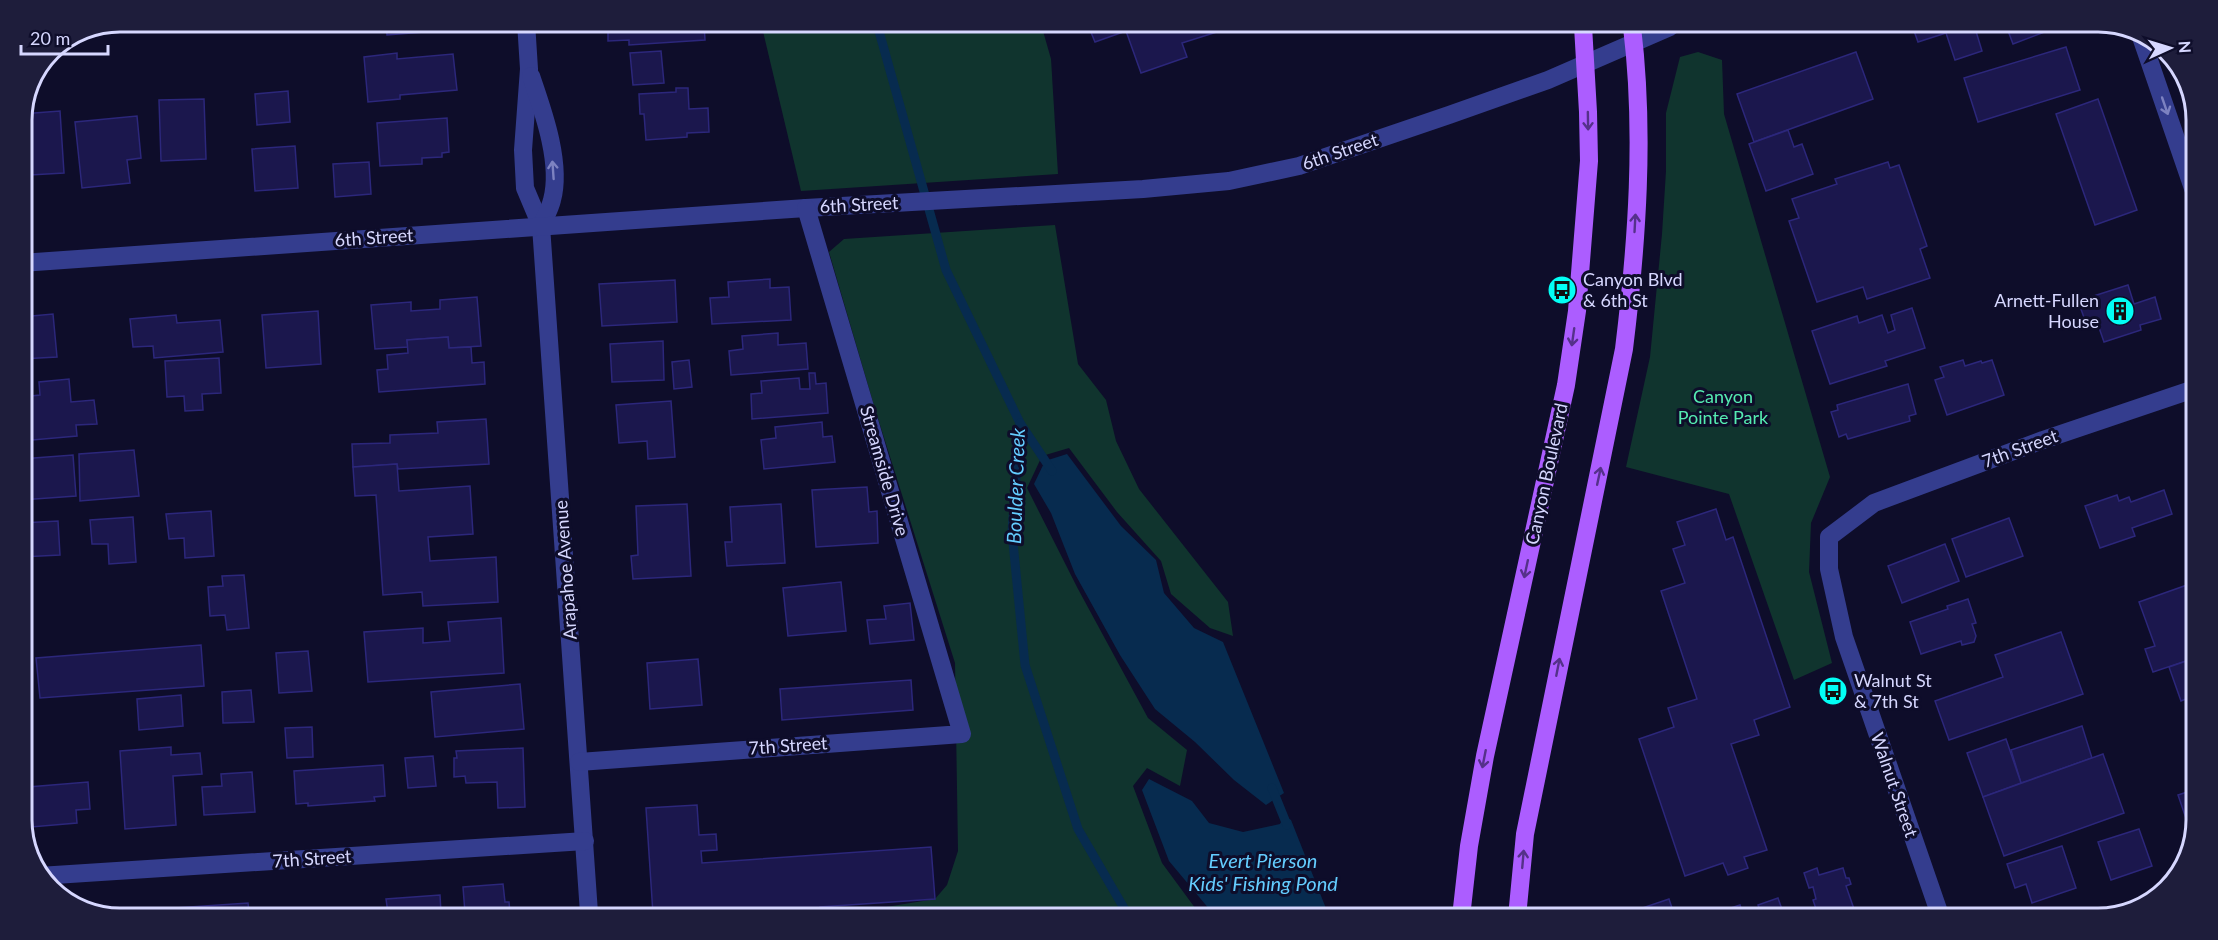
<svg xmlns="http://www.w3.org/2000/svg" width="2218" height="940" viewBox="0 0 2218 940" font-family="Lato,sans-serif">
<rect width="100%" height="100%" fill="#0e0d2a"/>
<g fill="#10342e">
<polygon points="761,23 1041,24 1051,59 1058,174 801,191"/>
<polygon points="1698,52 1722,60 1724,114 1830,477 1811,523 1809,572 1832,663 1794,680 1729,494 1626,467 1650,357 1662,234 1666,171 1666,113 1680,57"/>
<polygon points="1055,225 1078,364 1106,400 1116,441 1139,489 1228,602 1233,636 1210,628 1171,594 1161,561 1117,512 1069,448 1042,456 1027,488 1078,589 1148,718 1187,750 1180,786 1147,768 1133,786 1162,863 1201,916 843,914 935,899 947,885 958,851 955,663 875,409 829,252 844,239"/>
</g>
<g fill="#072b4f">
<polygon points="1067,454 1121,526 1156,560 1164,593 1194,628 1223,642 1284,793 1266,805 1234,780 1195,742 1155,709 1120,655 1075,574 1051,513 1034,484 1045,461"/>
<polygon points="1149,779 1192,801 1209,823 1243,832 1280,824 1284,816 1291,820 1329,916 1215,916 1169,861 1142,790"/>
</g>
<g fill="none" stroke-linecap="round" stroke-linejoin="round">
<g stroke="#072b4f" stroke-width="9">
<polyline points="877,24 946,270 1020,423 1012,532 1025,665 1078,829 1128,915"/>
<polyline points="1020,423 1052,471"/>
<polyline points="1272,788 1287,825"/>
</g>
</g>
<g fill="#1b174d" stroke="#2c277b" stroke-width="1.5">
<polygon points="247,21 299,22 299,25 248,29"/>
<polygon points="386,22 437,22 437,31 387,35"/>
<polygon points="600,23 704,23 705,40 629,45 629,40 608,41 608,25 601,25"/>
<polygon points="1088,25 1218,25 1220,31 1182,43 1187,57 1141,73 1126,31 1095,42"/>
<polygon points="1913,28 1975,28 1982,51 1955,60 1946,33 1918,42"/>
<polygon points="2007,28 2055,28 2013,44"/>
<polygon points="2066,47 2080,90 1978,122 1964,78"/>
<polygon points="661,51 664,83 633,85 630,53"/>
<polygon points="1856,52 1873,99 1754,142 1737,94"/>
<polygon points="397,53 397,59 453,54 457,90 400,95 400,99 368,102 364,57"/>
<polygon points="45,60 46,71 40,72"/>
<polygon points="676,88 688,88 689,109 708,108 709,132 687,133 687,137 646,140 644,114 640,114 639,94 676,92"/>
<polygon points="288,91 290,122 257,125 255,94"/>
<polygon points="204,99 206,159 161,161 159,100"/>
<polygon points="2098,99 2137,210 2095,225 2056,114"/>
<polygon points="60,111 64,173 30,175 29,166 21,167 21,114"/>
<polygon points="137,116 141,158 127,160 130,183 82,188 75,122"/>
<polygon points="447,118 449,152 442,153 442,157 422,158 422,164 380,166 377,123"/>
<polygon points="1788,130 1794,147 1802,144 1813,174 1766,191 1749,144"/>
<polygon points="295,146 298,188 255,191 252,149"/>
<polygon points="369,162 371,194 335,197 333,164"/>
<polygon points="1888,162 1890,168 1899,165 1927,246 1920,249 1930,278 1867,299 1863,287 1817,302 1789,221 1799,218 1792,199 1837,184 1835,179"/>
<polygon points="770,279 770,288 789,287 791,320 712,324 710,298 729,297 728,282"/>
<polygon points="675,280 677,322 602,326 599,284"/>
<polygon points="2128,285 2134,304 2155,297 2161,319 2140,325 2141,330 2104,342 2096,319 2086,323 2078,301"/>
<polygon points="477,297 481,346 449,348 448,337 407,340 408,347 375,349 371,305 411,302 411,311 440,309 440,300"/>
<polygon points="1912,308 1925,348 1885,361 1887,366 1830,384 1812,331 1857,316 1859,323 1882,315 1888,333 1895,330 1891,315"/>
<polygon points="318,311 321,364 266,368 262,315"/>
<polygon points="53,314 57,357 21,359 21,317"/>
<polygon points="176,315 177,323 220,320 223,352 154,358 153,346 133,347 130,319"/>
<polygon points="778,333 778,345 806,343 808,369 731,375 729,351 743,349 742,336"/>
<polygon points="448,337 449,348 471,347 472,363 484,362 485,384 379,392 377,370 388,369 387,355 408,353 407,340"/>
<polygon points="663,341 664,380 612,382 610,344"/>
<polygon points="219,358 221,393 202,394 203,410 185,411 184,396 167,397 165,361"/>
<polygon points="689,360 692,387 674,389 672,362"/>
<polygon points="1963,360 1965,366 1981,361 1982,363 1992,360 2004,395 1947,415 1935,380 1944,377 1940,367"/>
<polygon points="809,373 815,373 816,384 826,383 828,413 752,419 751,394 762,393 761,381 799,378 800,389 810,389"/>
<polygon points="69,379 71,402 94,400 97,424 76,425 77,436 21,441 21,397 40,395 39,382"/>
<polygon points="1908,384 1916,414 1909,416 1910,421 1848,439 1846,434 1839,437 1831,412 1838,410 1837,405"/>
<polygon points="671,401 675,457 648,459 647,441 619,443 616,405"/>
<polygon points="486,419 489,464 398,469 397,464 353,467 352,444 390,443 390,435 438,433 437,422"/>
<polygon points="822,422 823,437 832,436 835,462 764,469 761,440 776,438 775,427"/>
<polygon points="134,450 139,496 80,501 79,454"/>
<polygon points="73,455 76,496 21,500 21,459"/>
<polygon points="397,464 399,491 470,486 473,534 428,537 430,561 496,557 498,602 423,606 422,592 383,595 376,495 355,496 353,467"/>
<polygon points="867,487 869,512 877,511 878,543 816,547 812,490"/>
<polygon points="2164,490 2172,514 2132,528 2135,536 2100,548 2085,506 2117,495 2119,501 2129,497 2131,502"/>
<polygon points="687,504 691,576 633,579 631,556 638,555 636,506"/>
<polygon points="781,504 785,563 727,566 725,542 732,542 730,507"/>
<polygon points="1716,509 1726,540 1733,537 1790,707 1754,720 1759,735 1731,744 1767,850 1744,857 1748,868 1728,875 1723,863 1685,876 1639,739 1674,727 1668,708 1697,699 1661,591 1685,583 1673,549 1685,545 1677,522"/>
<polygon points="211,511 214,556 185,558 184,538 169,539 166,514"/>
<polygon points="133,517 136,562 109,564 108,544 92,544 90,520"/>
<polygon points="2009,518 2023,556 1966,577 1952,539"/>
<polygon points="58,521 60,555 21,557 21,523"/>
<polygon points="1945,544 1959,581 1902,603 1888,566"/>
<polygon points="244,575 249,628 227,630 225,615 210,616 208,587 223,586 222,576"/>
<polygon points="841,582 846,631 788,636 783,588"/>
<polygon points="2187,585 2192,594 2192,659 2153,672 2145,649 2155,646 2139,602"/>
<polygon points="1968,599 1976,623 1972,624 1976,636 1974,642 1962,645 1961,641 1921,654 1910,622 1948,609 1947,606"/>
<polygon points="910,603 914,640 870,644 867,620 886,619 884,606"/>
<polygon points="501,618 504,673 368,682 364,632 423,628 423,643 450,641 448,622"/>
<polygon points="2061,632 2083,694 1949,740 1935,701 2003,677 1995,655"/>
<polygon points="201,645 204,686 40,698 36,658"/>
<polygon points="308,651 312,691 279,693 276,653"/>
<polygon points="698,659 702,705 650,709 647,663"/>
<polygon points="2192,659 2191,697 2181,701 2169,667"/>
<polygon points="911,680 913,710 782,720 780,689"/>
<polygon points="520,684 524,729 435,737 431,692"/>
<polygon points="251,690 254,722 223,723 222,692"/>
<polygon points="181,695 183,726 139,730 137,699"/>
<polygon points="2082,726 2092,758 2021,783 2011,750"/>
<polygon points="312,727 313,757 287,758 285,728"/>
<polygon points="2006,739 2021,783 1983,797 1967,753"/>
<polygon points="171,747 171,755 200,753 202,774 173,776 176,825 125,829 120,751"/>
<polygon points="523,748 525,807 498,808 497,782 466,783 465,776 454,777 454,758 457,758 456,751"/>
<polygon points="2103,754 2124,813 2004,856 1983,797"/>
<polygon points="433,756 436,786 408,788 405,758"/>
<polygon points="383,765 385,796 374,797 375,801 308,806 308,803 296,804 294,771"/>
<polygon points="252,772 255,812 204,815 202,787 222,786 221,774"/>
<polygon points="88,782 90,809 76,810 77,823 31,827 28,787"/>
<polygon points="2190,791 2190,830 2178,795"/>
<polygon points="697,805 699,835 716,834 717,850 701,851 702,863 931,847 935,899 820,907 820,914 805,914 804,908 720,914 653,914 646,808"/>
<polygon points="2139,829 2152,866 2111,880 2098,842"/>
<polygon points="2062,846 2076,888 2032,903 2026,884 2015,888 2007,864"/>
<polygon points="1817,868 1819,875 1843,868 1846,878 1849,878 1851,884 1846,886 1854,909 1858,908 1862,918 1819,918 1813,900 1816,899 1813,887 1809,888 1804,873"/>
<polygon points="503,884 505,902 509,902 510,913 465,913 463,887"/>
<polygon points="440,895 441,913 388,913 386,899"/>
<polygon points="1778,898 1785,918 1762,918 1758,905"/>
<polygon points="1669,899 1675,917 1616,917"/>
<polygon points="248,903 249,912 175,912 175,908"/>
<polygon points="1740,905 1744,918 1707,918 1706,916"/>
</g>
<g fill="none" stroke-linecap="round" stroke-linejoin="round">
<g stroke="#343d8e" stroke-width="18">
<polyline points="526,22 529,69 523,150 525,188 541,226 589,913"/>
<polyline points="2139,31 2196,197"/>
<path d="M531,76C543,111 562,163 552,200C550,209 545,217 541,226"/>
<polyline points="21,263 806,208 1143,189 1229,181 1299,166 1449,115 1548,80 1670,27"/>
<polyline points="579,762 962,734 806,208"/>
<polyline points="39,876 585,841"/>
<polyline points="1941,918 1844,637 1829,569 1829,537 1874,503 2043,440 2194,389"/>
</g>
<g stroke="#ac5dff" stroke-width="18">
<polyline points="1461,917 1469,846 1485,756 1566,385 1577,311 1589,161 1588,112 1583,26"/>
<path d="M1517,917L1525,834L1624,349C1637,243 1645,133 1632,27"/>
</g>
</g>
<defs><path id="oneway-shaft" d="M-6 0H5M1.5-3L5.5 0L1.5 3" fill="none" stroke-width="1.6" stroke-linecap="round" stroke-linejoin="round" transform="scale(1.5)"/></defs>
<g stroke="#7d82c1">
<use href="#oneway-shaft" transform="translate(2165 106) rotate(71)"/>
<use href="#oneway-shaft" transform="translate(553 170) rotate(-94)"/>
</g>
<g stroke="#55318a">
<use href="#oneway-shaft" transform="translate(1588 121) rotate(89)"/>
<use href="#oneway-shaft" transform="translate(1635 223) rotate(-87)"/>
<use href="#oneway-shaft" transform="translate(1573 337) rotate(98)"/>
<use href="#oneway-shaft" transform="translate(1599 476) rotate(-78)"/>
<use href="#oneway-shaft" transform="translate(1526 569) rotate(102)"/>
<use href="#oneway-shaft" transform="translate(1558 667) rotate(-79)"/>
<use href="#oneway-shaft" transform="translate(1484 759) rotate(101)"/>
<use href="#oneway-shaft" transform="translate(1523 859) rotate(-85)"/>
</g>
<defs>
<g id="bus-disc" transform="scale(1.5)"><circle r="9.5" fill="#02fff5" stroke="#0e0d2a"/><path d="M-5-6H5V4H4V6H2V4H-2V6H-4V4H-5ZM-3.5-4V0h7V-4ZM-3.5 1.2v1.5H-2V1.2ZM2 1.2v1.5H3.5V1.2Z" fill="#111"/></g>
<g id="building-disc" transform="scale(1.5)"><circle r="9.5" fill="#02fff5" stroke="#0e0d2a"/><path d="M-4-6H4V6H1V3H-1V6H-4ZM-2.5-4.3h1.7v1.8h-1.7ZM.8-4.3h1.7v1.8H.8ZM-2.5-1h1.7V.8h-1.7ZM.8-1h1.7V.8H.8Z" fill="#111"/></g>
</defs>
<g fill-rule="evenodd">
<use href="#bus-disc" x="1562" y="290"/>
<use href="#building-disc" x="2120" y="311"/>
<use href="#bus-disc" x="1833" y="691"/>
</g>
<g text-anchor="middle" stroke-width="6" stroke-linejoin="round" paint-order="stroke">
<g font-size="18" fill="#d6d7ff" stroke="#0e0d2a">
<text transform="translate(1340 152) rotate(-19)" y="6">6th Street</text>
<text transform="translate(859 205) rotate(-3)" y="6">6th Street</text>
<text transform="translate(374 238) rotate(-4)" y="6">6th Street</text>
<text transform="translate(2020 449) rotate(-20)" y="6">7th Street</text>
<text transform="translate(884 471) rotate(74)" y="6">Streamside Drive</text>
<text transform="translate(1547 474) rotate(-78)" y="6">Canyon Boulevard</text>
<text transform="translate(566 570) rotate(-94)" y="6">Arapahoe Avenue</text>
<text transform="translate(788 746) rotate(-4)" y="6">7th Street</text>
<text transform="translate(1894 785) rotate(71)" y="6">Walnut Street</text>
<text transform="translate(312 859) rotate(-4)" y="6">7th Street</text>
</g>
<g font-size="18" fill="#d6d7ff" stroke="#0e0d2a" text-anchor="start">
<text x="1583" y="286">Canyon Blvd<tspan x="1583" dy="21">&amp; 6th St</tspan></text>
<text x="2099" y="307" text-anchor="end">Arnett-Fullen<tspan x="2099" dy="21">House</tspan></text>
<text x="1854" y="687">Walnut St<tspan x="1854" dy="21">&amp; 7th St</tspan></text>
</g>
<g font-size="18" fill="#55ecb1" stroke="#0e0d2a">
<text x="1723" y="403">Canyon<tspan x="1723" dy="21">Pointe Park</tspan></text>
</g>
<g font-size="20" font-style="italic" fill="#64cdff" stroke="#0e0d2a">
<text transform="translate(1016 486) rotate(-88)" y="7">Boulder Creek</text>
<text x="1263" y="868">Evert Pierson<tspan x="1263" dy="23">Kids' Fishing Pond</tspan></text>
</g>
</g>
<path d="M0 0H2218V940H0ZM120 32H2098A88 88 0 0 1 2186 120V820A88 88 0 0 1 2098 908H120A88 88 0 0 1 32 820V120A88 88 0 0 1 120 32Z" fill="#1e1d3b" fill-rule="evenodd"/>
<path fill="none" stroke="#d6d7ff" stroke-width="3" d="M120 32H2098A88 88 0 0 1 2186 120V820A88 88 0 0 1 2098 908H120A88 88 0 0 1 32 820V120A88 88 0 0 1 120 32Z"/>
<g transform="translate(2170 48) rotate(86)" stroke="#0e0d2a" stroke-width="4.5" paint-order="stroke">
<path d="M0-4.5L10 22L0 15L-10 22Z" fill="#d6d7ff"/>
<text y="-9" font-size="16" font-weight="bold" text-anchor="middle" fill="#d6d7ff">N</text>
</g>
<path d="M21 45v9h87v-9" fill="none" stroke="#d6d7ff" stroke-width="3"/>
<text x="30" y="45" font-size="18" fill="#d6d7ff" stroke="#0e0d2a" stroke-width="4.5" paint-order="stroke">20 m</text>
</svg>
